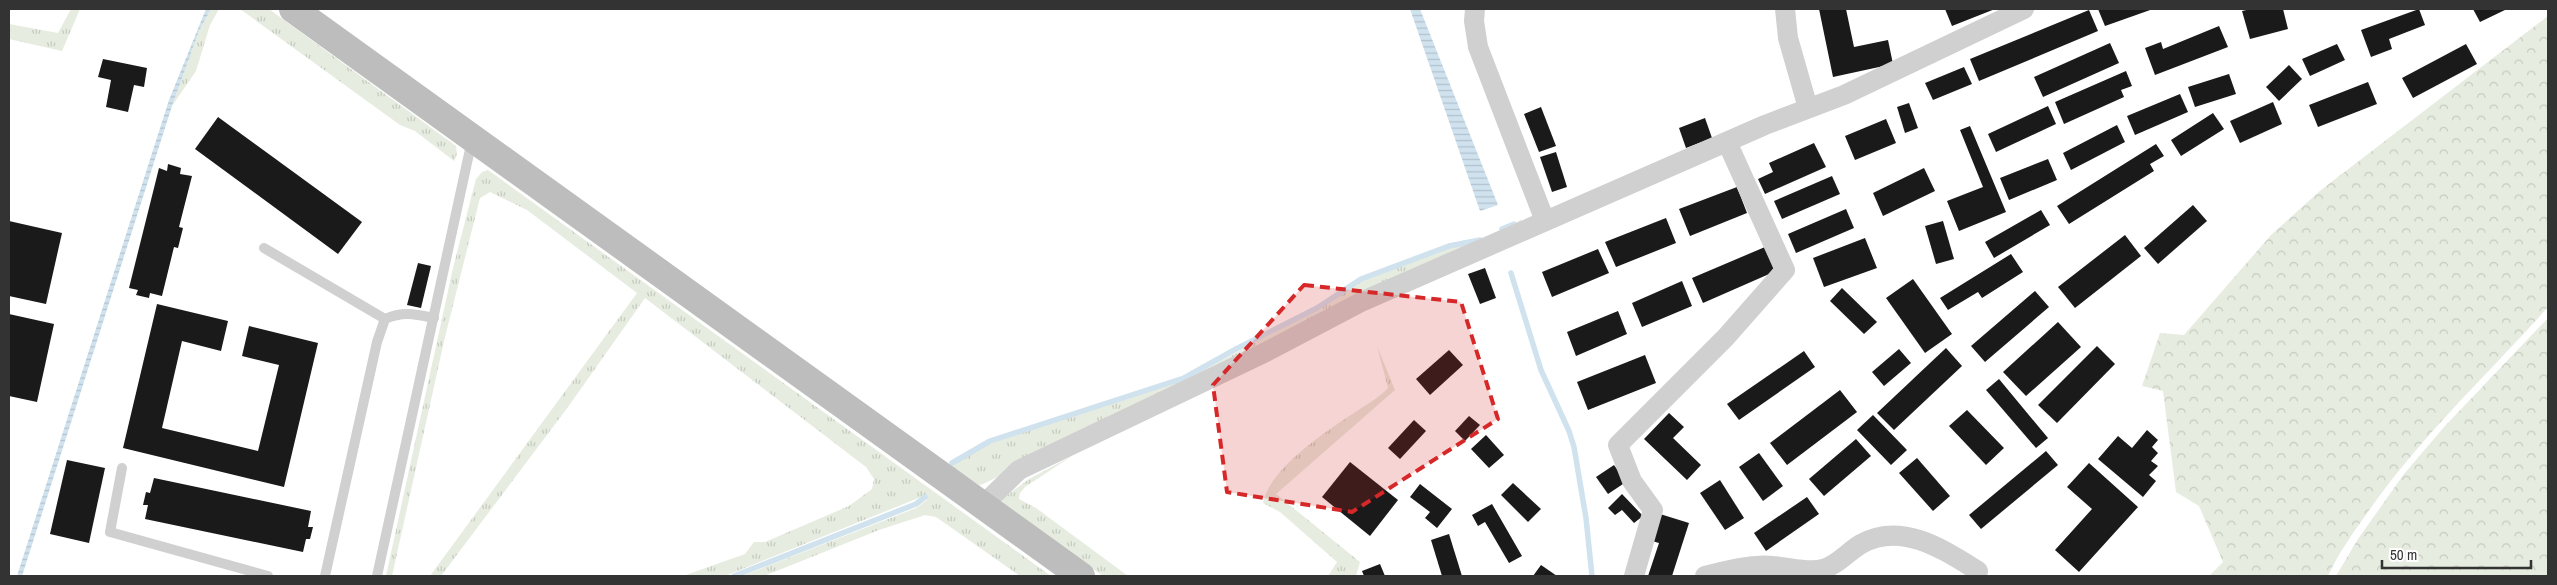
<svg xmlns="http://www.w3.org/2000/svg" width="2557" height="585" viewBox="0 0 2557 585" font-family="'Archivo Narrow',sans-serif">
<defs>
<pattern id="grass-tufts" width="24" height="20" patternUnits="userSpaceOnUse" patternTransform="scale(1.25)"><rect width="24" height="20" fill="#e6ecdf"/><path d="M3 7l-1-3M5 7V3M7 7l1-3M15 17l-1-3M17 17v-4M19 17l1-3" fill="none" stroke="#c6cbc0"/></pattern>
<pattern id="forest-crowns" width="20" height="18" patternUnits="userSpaceOnUse" patternTransform="scale(1.25)"><rect width="20" height="18" fill="#e6ecdf"/><path d="M2 6a3 3 0 1 1 6 0M12 15a3 3 0 1 1 6 0" fill="none" stroke="#c6cbc0"/></pattern>
<pattern id="water-rules" width="6" height="5" patternUnits="userSpaceOnUse" patternTransform="scale(1.25)"><rect width="6" height="5" fill="#cfe2ee"/><path d="M0 2.5h6" fill="none" stroke="#b2c2cd"/></pattern>
</defs>
<rect width="100%" height="100%" fill="#fff"/>
<g fill="url(#grass-tufts)">
<polygon points="71,9 80,9 62,51 9,39 9,24 58,33"/>
<polygon points="211,9 219,9 210,25 196,71 172,106 199,31"/>
<polygon points="240,9 269,9 456,146 457,154 454,161 415,131 400,125"/>
<polygon points="488,170 1051,576 1020,576 936,517 925,515 879,530 764,576 742,576 916,508 927,500 926,495 725,576 683,576 745,554 754,542 765,542 849,506 872,489 874,479 866,467 645,298 568,407 441,576 430,576 637,293 527,210 490,192 480,198 445,337 392,576 386,576 453,268 476,179 482,172"/>
<polygon points="1521,220 1522,223 983,484 979,485 950,468 953,464 982,447 1003,438 1185,380 1318,309 1362,280 1449,247 1481,242"/>
<path d="M1377,346L1395,390L1276,494L1360,562L1356,576H1328L1337,562L1280,512L1263,503C1270,468 1325,432 1354,413C1365,405 1379,398 1388,388Z"/>
<polygon points="1072,456 1025,487 1020,493 1019,499 1036,508 1128,576 1103,576 1001,504 1002,499 1029,479"/>
</g>
<g fill="url(#forest-crowns)">
<path d="M2548,16V307C2488,374 2422,435 2370,509C2355,530 2339,552 2328,576H2209L2223,562L2199,506L2176,492L2163,391L2142,386L2160,333L2184,335L2271,235L2321,190Z"/>
<polygon points="2548,318 2548,576 2336,576 2358,539 2404,474 2445,426"/>
</g>
<g fill="url(#water-rules)">
<polygon points="206,9 211,9 199,31 172,106 22,576 17,576 169,100"/>
<polygon points="1410,9 1420,9 1498,205 1480,211"/>
</g>
<g fill="none" stroke-linecap="round" stroke-linejoin="round">
<g stroke="#cfe2ee" stroke-width="5.5">
<polyline points="1502,229 1514,224"/>
<polyline points="1511,273 1541,370 1569,431 1574,447 1586,518 1592,576"/>
<polyline points="952,463 990,441 1184,378 1236,349 1317,308 1361,279 1449,246 1480,240"/>
<polyline points="734,576 916,504 925,497"/>
</g>
</g>
<g fill="#1a1a1a">
<polygon points="1819,9 1846,9 1854,47 1888,40 1893,64 1833,77"/>
<polygon points="1945,9 1995,9 1952,26"/>
<polygon points="2098,9 2153,9 2105,26"/>
<polygon points="2251,9 2283,9 2288,29 2250,39 2242,11"/>
<polygon points="2419,9 2425,25 2389,39 2392,49 2371,57 2361,30"/>
<polygon points="2473,9 2507,9 2480,22"/>
<polygon points="2089,10 2098,31 1979,81 1970,59"/>
<polygon points="2219,26 2228,47 2155,75 2145,48 2161,42 2163,49"/>
<polygon points="2110,43 2119,63 2043,97 2034,77"/>
<polygon points="2337,44 2345,60 2310,76 2302,59"/>
<polygon points="2466,44 2477,64 2413,98 2402,78"/>
<polygon points="103,59 147,68 144,87 134,85 128,112 106,107 111,80 98,77"/>
<polygon points="2289,65 2302,79 2279,101 2266,87"/>
<polygon points="1964,67 1972,84 1933,100 1925,83"/>
<polygon points="2126,71 2132,86 2121,90 2124,97 2064,124 2055,102"/>
<polygon points="2229,74 2236,94 2195,107 2188,87"/>
<polygon points="2368,82 2377,104 2318,127 2309,105"/>
<polygon points="2180,94 2188,112 2135,135 2127,116"/>
<polygon points="2273,102 2282,124 2240,143 2230,121"/>
<polygon points="1909,103 1918,128 1905,133 1897,107"/>
<polygon points="2048,106 2056,124 1996,152 1988,134"/>
<polygon points="1541,107 1556,146 1539,152 1524,114"/>
<polygon points="2213,113 2224,129 2181,156 2171,140"/>
<polygon points="218,117 362,222 338,254 195,149"/>
<polygon points="1705,118 1712,138 1686,148 1679,128"/>
<polygon points="1886,119 1896,143 1855,160 1845,136"/>
<polygon points="2117,125 2125,142 2071,170 2063,153"/>
<polygon points="1970,126 2006,212 1959,231 1947,201 1983,187 1960,130"/>
<polygon points="1814,143 1826,167 1765,194 1758,179 1773,172 1769,163"/>
<polygon points="2156,144 2164,156 2150,164 2154,171 2069,224 2057,206"/>
<polygon points="1556,152 1567,187 1552,192 1540,157"/>
<polygon points="2048,159 2057,180 2009,200 2000,178"/>
<polygon points="168,164 181,168 180,174 192,176 179,227 183,228 178,248 174,247 162,296 150,293 149,298 136,295 138,290 129,288 159,168 167,171"/>
<polygon points="1924,168 1935,191 1883,216 1873,193"/>
<polygon points="1832,176 1840,194 1782,219 1774,201"/>
<polygon points="1737,187 1747,213 1690,236 1679,209"/>
<polygon points="2193,205 2207,221 2158,264 2144,248"/>
<polygon points="1846,209 1854,228 1796,253 1788,234"/>
<polygon points="2041,210 2050,225 1994,258 1985,242"/>
<polygon points="1666,218 1676,243 1616,267 1605,242"/>
<polygon points="9,221 62,233 46,304 9,296"/>
<polygon points="1943,221 1954,259 1936,264 1925,226"/>
<polygon points="2125,235 2141,256 2075,308 2058,287"/>
<polygon points="1865,238 1877,268 1824,287 1813,258"/>
<polygon points="1765,247 1776,271 1703,303 1692,278"/>
<polygon points="1598,249 1609,273 1552,297 1542,272"/>
<polygon points="2011,254 2023,272 1982,298 1978,292 1948,310 1940,298"/>
<polygon points="418,263 431,266 421,308 407,305"/>
<polygon points="1485,268 1496,298 1480,304 1468,274"/>
<polygon points="1913,279 1952,334 1925,353 1886,298"/>
<polygon points="1682,281 1692,306 1642,327 1632,303"/>
<polygon points="1842,288 1877,322 1864,334 1830,301"/>
<polygon points="2035,291 2049,307 1985,362 1971,346"/>
<polygon points="157,304 228,321 221,351 182,341 162,428 258,451 279,365 242,356 249,326 318,343 284,487 123,448"/>
<polygon points="1618,311 1627,334 1576,356 1567,332"/>
<polygon points="9,314 54,324 37,402 9,396"/>
<polygon points="2058,322 2081,347 2026,396 2003,372"/>
<polygon points="2097,346 2115,364 2057,423 2038,405"/>
<polygon points="1946,348 1962,366 1894,430 1877,413"/>
<polygon points="1899,349 1911,363 1884,386 1872,372"/>
<polygon points="1449,350 1463,365 1430,395 1416,379"/>
<polygon points="1804,351 1815,367 1739,420 1727,404"/>
<polygon points="1645,355 1656,383 1588,410 1577,382"/>
<polygon points="1999,379 2048,438 2036,448 1986,390"/>
<polygon points="1840,390 1857,412 1787,465 1770,443"/>
<polygon points="1967,410 2004,448 1986,465 1949,426"/>
<polygon points="1669,413 1684,427 1673,438 1701,465 1687,480 1644,439"/>
<polygon points="1873,415 1907,450 1891,465 1857,430"/>
<polygon points="1469,416 1480,425 1465,441 1455,431"/>
<polygon points="1414,420 1426,431 1400,459 1388,448"/>
<polygon points="2147,430 2158,440 2152,447 2158,453 2151,461 2158,466 2149,475 2156,481 2143,497 2098,459 2118,436 2132,448"/>
<polygon points="1486,435 1504,455 1489,468 1471,449"/>
<polygon points="1856,439 1871,456 1824,496 1809,479"/>
<polygon points="2046,451 2058,465 1981,529 1969,515"/>
<polygon points="1759,453 1783,486 1763,501 1739,467"/>
<polygon points="1917,458 1950,496 1933,511 1899,473"/>
<polygon points="67,460 105,468 89,543 50,534"/>
<polygon points="1350,462 1398,500 1370,536 1322,497"/>
<polygon points="2089,463 2138,507 2079,572 2055,550 2092,509 2067,487"/>
<polygon points="1614,465 1626,482 1608,494 1596,477"/>
<polygon points="154,478 311,511 308,527 313,527 310,539 306,539 303,552 145,519 148,505 143,505 146,492 150,493"/>
<polygon points="1720,480 1744,518 1725,530 1700,493"/>
<polygon points="1513,483 1541,509 1528,522 1501,495"/>
<polygon points="1420,484 1452,509 1437,528 1425,518 1430,512 1410,497"/>
<polygon points="1622,494 1643,516 1634,523 1622,510 1615,515 1608,508"/>
<polygon points="1807,497 1819,514 1766,551 1754,533"/>
<polygon points="1492,504 1522,556 1509,563 1485,522 1478,526 1472,515"/>
<polygon points="1660,514 1689,523 1672,576 1648,576 1659,543 1652,541"/>
<polygon points="1449,534 1462,576 1442,576 1431,540"/>
<polygon points="1380,564 1385,576 1364,576 1362,571"/>
<polygon points="1541,565 1557,576 1533,576"/>
</g>
<g fill="none" stroke-linecap="round" stroke-linejoin="round">
<g stroke="#d0d0d0" stroke-width="10">
<polyline points="264,248 385,319"/>
<polyline points="122,468 110,532 268,576"/>
<path d="M325,576L377,342L385,319C403,311 415,314 434,318"/>
<polyline points="377,576 472,140"/>
</g>
<g stroke="#d0d0d0" stroke-width="20">
<polyline points="1475,9 1474,21 1478,47 1545,221"/>
<polyline points="1785,9 1788,38 1808,108"/>
<polyline points="983,505 1019,470 1266,352 1363,301 1765,125 1844,95 2024,9"/>
<polyline points="1634,576 1653,510 1632,481 1618,445 1726,337 1785,270 1727,142"/>
<path d="M1705,576C1727,570 1751,564 1773,566C1789,567 1808,573 1823,569C1836,566 1849,551 1861,544C1902,521 1944,550 1978,571"/>
</g>
<polyline stroke="#bdbdbd" stroke-width="28" points="293,9 1081,576"/>
</g>
<path fill="#d62828" fill-opacity="0.2" stroke="#d62828" stroke-width="4" stroke-dasharray="10 6" stroke-linejoin="round" d="M1304,285L1461,302L1498,419L1352,512L1227,492L1213,385Z"/>
<rect width="2557" height="585" fill="none" stroke="#333333" stroke-width="20"/>
<path d="M2382 560v8h149v-8" fill="none" stroke="#333333" stroke-width="2.5"/>
<text x="2390" y="560" font-size="15" fill="#333333" stroke="#ffffff" stroke-width="4" paint-order="stroke">50 m</text>
</svg>
